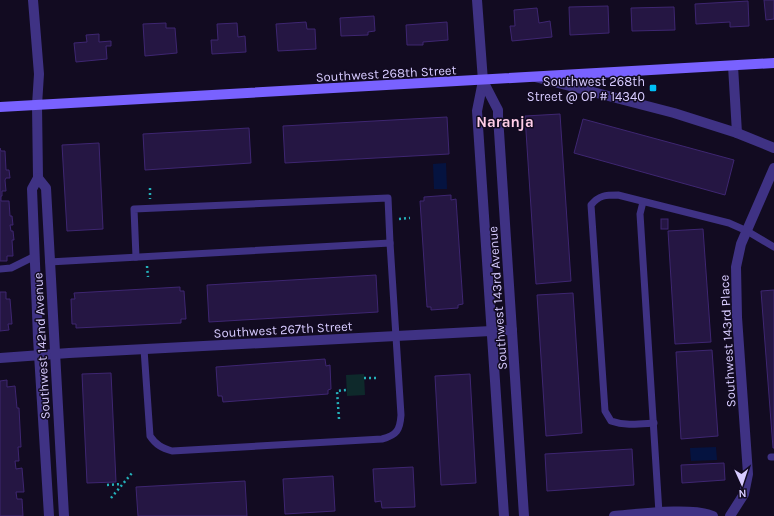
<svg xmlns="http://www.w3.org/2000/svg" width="774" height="516" viewBox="0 0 774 516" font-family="Karla,sans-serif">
<rect width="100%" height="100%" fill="#120b21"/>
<polygon fill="#0e292b" points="364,374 365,395 347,396 346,375"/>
<g fill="#051340">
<polygon points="446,163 447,189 434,189 433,164"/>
<polygon points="716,447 717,460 691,461 690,448"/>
</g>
<g fill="#251643" stroke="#3e2671">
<polygon points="764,0 774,0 774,19 766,20"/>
<polygon points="748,1 749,26 730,27 730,22 696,24 695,4"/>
<polygon points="608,6 609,33 570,35 569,7"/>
<polygon points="674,7 675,30 632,31 631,8"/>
<polygon points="537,8 539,23 550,21 552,37 512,41 510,26 515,26 514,10"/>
<polygon points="374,16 375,31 368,32 368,35 341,36 340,18"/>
<polygon points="306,22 307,29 315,29 316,49 278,51 276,24"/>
<polygon points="447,22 448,40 423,42 423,45 407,45 406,25"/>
<polygon points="166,23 166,28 175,28 177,53 145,56 143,24"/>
<polygon points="237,23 238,37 245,36 246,52 212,54 211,40 218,40 217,24"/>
<polygon points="99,34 99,42 111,41 111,46 106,46 107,59 76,62 74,43 87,42 86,35"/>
<polygon points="560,114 571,281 536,284 525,116"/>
<polygon points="447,117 449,154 285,163 283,126"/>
<polygon points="583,119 734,160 725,195 574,153"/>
<polygon points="249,128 251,163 145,170 143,134"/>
<polygon points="99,143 103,229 67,231 62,145"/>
<polygon points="0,148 1,151 5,151 6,170 9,170 10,178 6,178 5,180 6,191 2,191 2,196 1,196 1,201 9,201 10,216 12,216 13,225 10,225 11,231 13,231 14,240 12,240 13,256 7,256 7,261 0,261"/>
<polygon points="451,195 451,200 456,199 463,304 458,305 458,308 431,310 431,307 427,307 420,201 424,201 424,197"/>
<rect x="661" y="219" width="7" height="10"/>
<polygon points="703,229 711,342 675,344 668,231"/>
<polygon points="376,275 378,312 209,322 207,285"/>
<polygon points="180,287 180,291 184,291 186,319 181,319 181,323 76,328 76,324 72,324 71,299 75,299 74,293"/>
<polygon points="774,290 774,448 773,448 761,291"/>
<polygon points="0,292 6,292 6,299 10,299 12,324 8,324 9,330 0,331"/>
<polygon points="573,293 582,433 546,436 537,295"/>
<polygon points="712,350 718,436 681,439 676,352"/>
<polygon points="325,359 326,366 330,365 331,389 328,390 328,394 223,402 222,396 218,396 216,367"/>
<polygon points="111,373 116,482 87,483 82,374"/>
<polygon points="470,374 476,483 441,485 435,376"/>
<polygon points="7,380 7,387 15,386 17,408 19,408 21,447 18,447 19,461 15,461 16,469 22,468 24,492 16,492 17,499 22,499 23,516 0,516 0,381"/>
<polygon points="632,449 634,485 547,491 545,454"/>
<polygon points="724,463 725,480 682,483 681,465"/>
<polygon points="413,467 415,507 382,508 381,501 375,502 373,469"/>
<polygon points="333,476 335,511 285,514 283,479"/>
<polygon points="245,481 247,516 138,516 136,487"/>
</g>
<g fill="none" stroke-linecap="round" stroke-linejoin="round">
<g stroke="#24b1ba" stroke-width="2.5" stroke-dasharray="2 3" stroke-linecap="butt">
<polyline points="150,188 150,199"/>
<polyline points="399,219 410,218"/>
<polyline points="147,266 148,277"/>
<polyline points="364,378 377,378"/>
<polyline points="339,419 337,391 347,390"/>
<polyline points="107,485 122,484"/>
<polyline points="111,498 132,473"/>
</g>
<g stroke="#3f3284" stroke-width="7">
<polyline points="643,202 640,214 659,513"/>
<polyline points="136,257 134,209 388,198 390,243"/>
<path d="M49,262L390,243L401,415C400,430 397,435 382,439L172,451C162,448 156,445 150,436L144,349"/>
<polyline points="0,269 11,268 35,256"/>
<path d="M654,423C639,424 625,426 611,421L605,411L591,205C599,195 606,195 618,195L729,223L747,231L774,247"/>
<polyline points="771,457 774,457"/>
</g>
<g stroke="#3f3284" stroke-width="10">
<polyline points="33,0 39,74 37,105 38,178"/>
<polyline points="477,0 483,81 477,111 504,516"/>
<polyline points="733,66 737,133"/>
<polyline points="535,77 674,113 737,133 774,148"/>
<polyline points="483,81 498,110 498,116 524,516"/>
<polyline points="0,358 69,353 512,330"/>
<polyline points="49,516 38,338 32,189 38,178 46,188 64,516"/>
<path d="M614,516C639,514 692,507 713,516"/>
<polyline points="730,516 744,494 748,474 737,317 736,267 741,244 774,168"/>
</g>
<polyline stroke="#7962ff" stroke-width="10" points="0,107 774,63"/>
</g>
<rect fill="#00bff6" stroke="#120b21" stroke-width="1.5" x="649" y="84" width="8" height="8" rx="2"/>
<g text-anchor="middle" stroke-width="3" stroke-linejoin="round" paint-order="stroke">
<g font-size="13" fill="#d7cbff" stroke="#120b21">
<text transform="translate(386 73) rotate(-3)" y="5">Southwest 268th Street</text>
<text transform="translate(497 298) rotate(-94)" y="5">Southwest 143rd Avenue</text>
<text transform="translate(283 329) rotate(-3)" y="5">Southwest 267th Street</text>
<text transform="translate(727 341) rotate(-93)" y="5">Southwest 143rd Place</text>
<text transform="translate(41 346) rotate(-93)" y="5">Southwest 142nd Avenue</text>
</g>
<g font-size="13" fill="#d7cbff" stroke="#120b21" text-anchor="end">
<text x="645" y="86">Southwest 268th<tspan x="645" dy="15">Street @ OP # 14340</tspan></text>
</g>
<g font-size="15" font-weight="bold" fill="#ffcde7" stroke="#120b21">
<text x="505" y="127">Naranja</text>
</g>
</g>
<g transform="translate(742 484) rotate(177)" stroke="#120b21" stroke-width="3" paint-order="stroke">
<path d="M0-3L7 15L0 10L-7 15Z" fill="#d7cbff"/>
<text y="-6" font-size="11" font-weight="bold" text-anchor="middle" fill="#d7cbff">N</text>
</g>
</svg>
